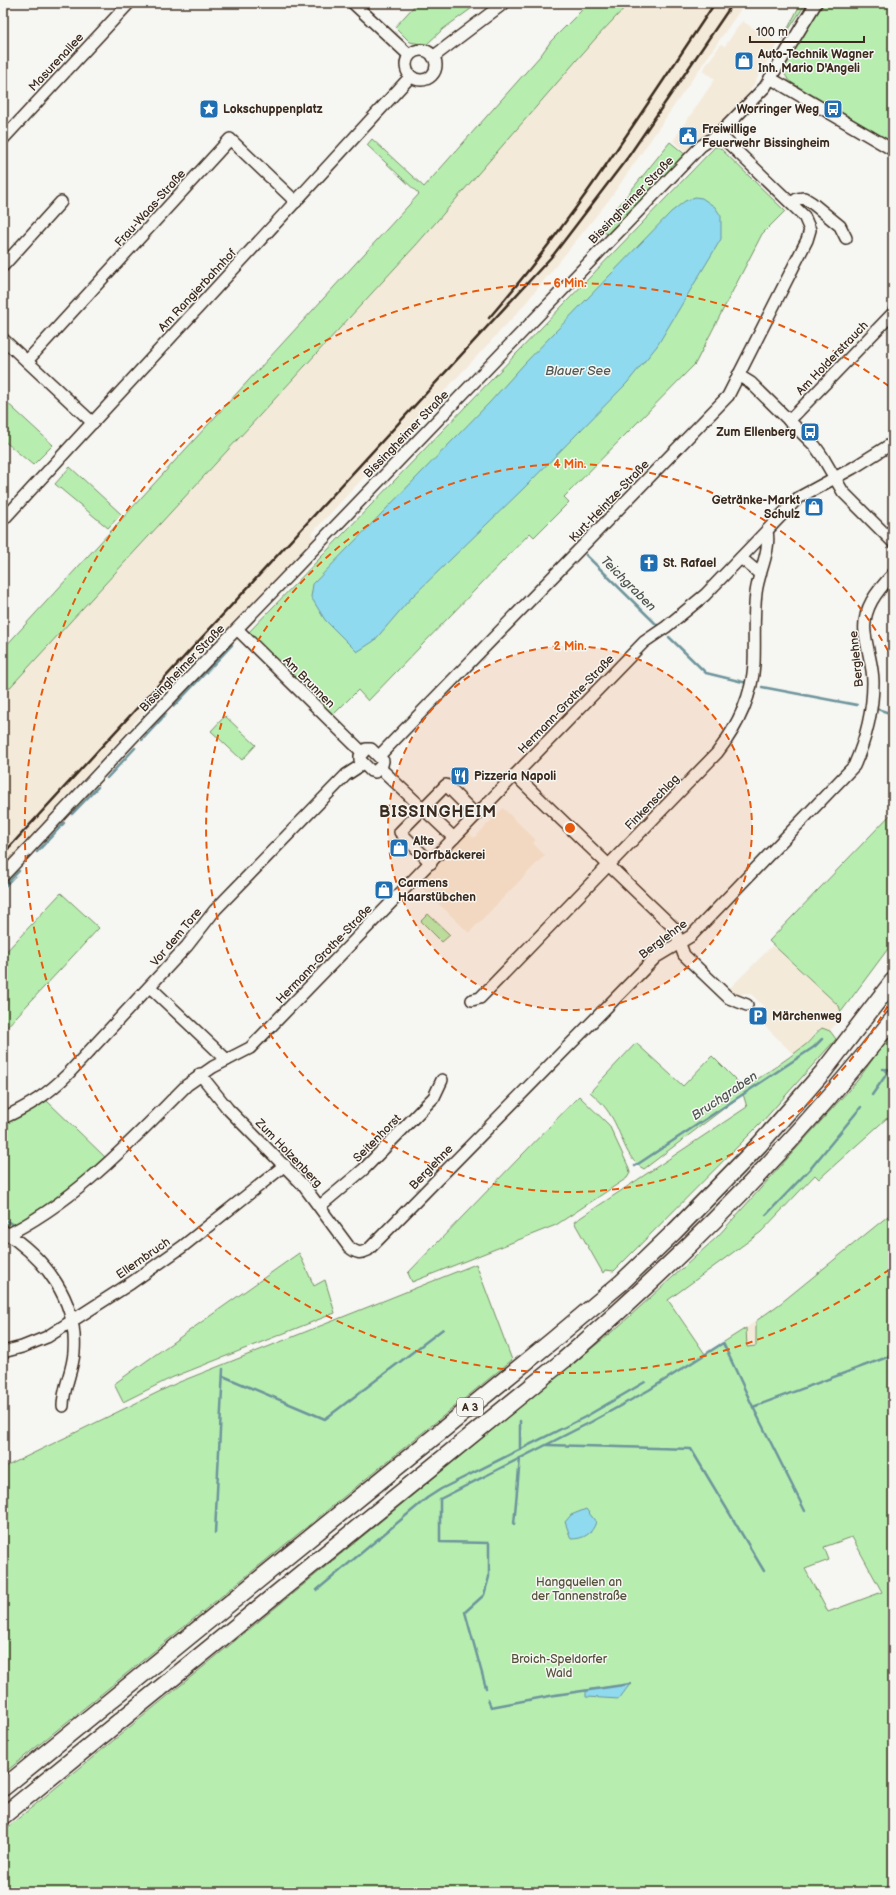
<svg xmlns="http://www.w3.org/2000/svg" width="896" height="1895" viewBox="0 0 896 1895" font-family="'Balsamiq Sans',sans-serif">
<rect width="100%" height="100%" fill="#f6f6f2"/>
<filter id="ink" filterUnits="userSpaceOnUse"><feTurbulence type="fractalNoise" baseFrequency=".025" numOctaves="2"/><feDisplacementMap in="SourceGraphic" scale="8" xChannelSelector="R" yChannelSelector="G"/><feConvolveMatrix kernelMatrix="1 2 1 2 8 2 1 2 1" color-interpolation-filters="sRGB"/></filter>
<g filter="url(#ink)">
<g fill="#f4eada">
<polygon points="629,3 745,3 609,200 520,310 311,534 316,539 226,634 219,627 212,639 3,866 3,695 399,264 596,38"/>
<polygon points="742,21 778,44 747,95 689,155 673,141 715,79 702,71 721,44 725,46"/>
<polygon points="503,808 536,840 533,843 545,855 469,933 418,884 468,832 474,838"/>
<polygon points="772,946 778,950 839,1006 841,1012 840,1018 830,1031 822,1028 814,1033 809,1043 794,1055 759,1020 768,1011 752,995 745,993 740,995 733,994 728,990"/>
<polygon points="756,1321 756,1346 747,1347 746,1328"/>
</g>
<g fill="#b7eeb0" stroke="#798c67" fill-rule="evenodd">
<polygon points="417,3 479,3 443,29 426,45 410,42 395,27"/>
<polygon points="580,3 629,3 596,38 417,244 3,695 3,649 419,194 367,145 372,139 424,187 541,55 551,41 583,9"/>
<polygon points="801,3 806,3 782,40"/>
<polygon points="824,3 893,3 893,143 789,81 783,71 783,66"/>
<polygon points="670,142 687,156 610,236 600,229"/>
<polygon points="715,147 719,147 785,211 762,234 695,364 564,497 569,502 534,537 530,533 368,701 358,690 333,715 247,634"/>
<polygon points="3,399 53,445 33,465 3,440"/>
<polygon points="70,467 121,514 108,528 55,484"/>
<polygon points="225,716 256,745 242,760 211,731"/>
<polygon points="893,812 893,942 841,1012 839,1006 769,941"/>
<polygon points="61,893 99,928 3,1031 3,955"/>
<polygon points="428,914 450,935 442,942 421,921"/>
<path d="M822,1028L830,1031L836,1039L762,1122L614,1271L605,1270L603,1273L574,1222L747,1107L743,1094L644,1169C625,1159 622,1133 611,1116C605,1106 598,1099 590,1092L636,1043L683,1086L712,1056L744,1088C765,1074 785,1061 804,1046C811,1041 814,1034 822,1028Z"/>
<path d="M893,1031V1125L887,1118L819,1179L815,1175L761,1232L668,1300L705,1354L746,1328L747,1347L756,1346V1321L781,1303L893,1212V1892H3V1831L619,1326L717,1237L857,1081ZM852,1537L882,1592L828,1612L805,1569L829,1560L824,1547Z"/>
<polygon points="579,1096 609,1125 629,1168 630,1173 627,1178 556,1225 412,1282 408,1273"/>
<polygon points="46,1100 106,1158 69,1191 11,1227 3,1222 3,1123"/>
<polygon points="299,1253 314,1286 325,1280 335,1313 171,1378 123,1402 114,1384"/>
<polygon points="476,1264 512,1360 3,1774 3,1468 177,1383"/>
</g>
<g fill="#8fdaef" stroke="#6d949b">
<polygon points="695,197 702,198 715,207 721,216 721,239 657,346 627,383 524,488 411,598 374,641 357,652 325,620 311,597 313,584 490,402 525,363 671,212 685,201"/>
<path d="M586,1509L596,1522C592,1534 584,1539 571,1539L565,1522L571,1515Z"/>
<polygon points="630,1684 619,1699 586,1697 586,1690"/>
</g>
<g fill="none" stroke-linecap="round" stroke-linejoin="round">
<g stroke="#6d949b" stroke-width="2.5">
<polyline points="586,555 657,625"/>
<polyline points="669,637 706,673 747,683"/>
<polyline points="762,687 857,705"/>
<polyline points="174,706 232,645"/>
<polyline points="877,709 893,714"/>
<polyline points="142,740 166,714"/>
<polyline points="107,778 135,748"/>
<polyline points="72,814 98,787"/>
<polyline points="37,852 64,823"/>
<polyline points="3,888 19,871"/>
<polyline points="883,1069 893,1070"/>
<polyline points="872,1095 886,1075 887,1069"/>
<polyline points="635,1166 814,1047 822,1039"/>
<polyline points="766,1215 811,1168 861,1107"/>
<polyline points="3,1219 12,1224"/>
<polyline points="223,1376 325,1419 443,1329"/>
<polyline points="753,1407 893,1355"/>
<polyline points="520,1421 520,1450"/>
<polyline points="547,1445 691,1449 764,1571"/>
<polyline points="514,1524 520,1458"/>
<polyline points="215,1533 223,1369"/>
<polyline points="317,1590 427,1498 441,1489 585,1417 645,1382"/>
<polyline points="486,1688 465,1612 484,1595 489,1577 489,1543 440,1542 440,1499 591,1422 649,1390 723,1343 753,1407 805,1511"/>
<polyline points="488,1700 491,1707 555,1695 630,1684"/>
</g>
<g stroke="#3b2a1e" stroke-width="14">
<g id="minor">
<polyline points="353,3 409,55"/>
<circle cx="421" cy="65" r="15"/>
<polyline points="433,57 504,3"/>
<polyline points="770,78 893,150"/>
<polyline points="3,139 129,3"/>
<polyline points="791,203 797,199 804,198 812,203 840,226 846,238"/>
<polyline points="3,266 61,202"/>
<polyline points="3,339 93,423"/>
<polyline points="27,361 230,139 296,202"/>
<polyline points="738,375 751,383 815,446 822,456 843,492 893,542"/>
<polyline points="789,421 893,313"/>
<polyline points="3,520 410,77"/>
<polyline points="741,558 760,574"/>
<polyline points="237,629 362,752"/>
<polygon points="366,749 371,749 383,761 382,765 375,772 371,771 360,760 360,756"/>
<polyline points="379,756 728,396 807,240 810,230 804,216 719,134"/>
<polyline points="380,768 454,838"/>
<polyline points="515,775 674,928 684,955 729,998 747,1005"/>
<polyline points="431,863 400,832 446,785 476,815"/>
<polyline points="3,876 132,738 701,146 719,134 765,87 816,3"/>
<polyline points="150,987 227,1060"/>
<path d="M472,1000L480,998L717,753C737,727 752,697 754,664C755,641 753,617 756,593C758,573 771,552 767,531"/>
<path d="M200,1074L228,1109L303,1185L349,1247C356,1253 360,1254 368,1250L656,957L691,936L854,766C866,739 873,712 873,682C873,666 867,650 865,633C862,609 877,591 893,574"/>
<path d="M3,1118C29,1106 47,1095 68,1074L187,946L215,910L346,775L363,764"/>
<polyline points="320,1206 364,1169 434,1097 442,1080"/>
<path d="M3,1231C45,1258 78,1300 74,1352C73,1371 63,1387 63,1406"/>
<path d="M3,1237C77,1201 130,1142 187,1085L213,1067L250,1048L644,642L666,627L705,595L798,498L853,468L893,443"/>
<polyline points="3,1352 22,1347 47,1337 131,1283 182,1247 285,1165"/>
</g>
</g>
<g stroke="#3b2a1e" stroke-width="19">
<g id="highway">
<polyline points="3,1788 553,1340 621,1283 675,1231 759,1145 823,1072 893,981"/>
<path d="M3,1816L564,1360C684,1256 795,1145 893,1019"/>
</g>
</g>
<use href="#minor" stroke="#f6f6f2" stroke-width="11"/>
<use href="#highway" stroke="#f6f6f2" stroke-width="16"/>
<g stroke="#3b2a1e" stroke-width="2.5">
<path d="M489,318C574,220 643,110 715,3"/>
<polyline points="3,854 554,254 628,157 733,3"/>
</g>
</g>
</g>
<circle cx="570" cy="828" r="182" fill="#e8590c" fill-opacity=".12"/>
<g fill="none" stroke="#e8590c" stroke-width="2" stroke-dasharray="7 5">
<circle cx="570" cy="828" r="182"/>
<path d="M893 996A364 364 0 1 1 893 660"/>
<path d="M890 1269A545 545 0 1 1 890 387"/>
</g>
<defs>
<g id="shop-square" transform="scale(1)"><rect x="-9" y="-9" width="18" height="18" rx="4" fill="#1f6fb2" stroke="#f6f6f2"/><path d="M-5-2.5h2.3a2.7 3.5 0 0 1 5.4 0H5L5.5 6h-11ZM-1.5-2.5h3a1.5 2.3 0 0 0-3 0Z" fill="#fff"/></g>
<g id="sight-square" transform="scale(1)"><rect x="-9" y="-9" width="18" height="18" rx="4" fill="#1f6fb2" stroke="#f6f6f2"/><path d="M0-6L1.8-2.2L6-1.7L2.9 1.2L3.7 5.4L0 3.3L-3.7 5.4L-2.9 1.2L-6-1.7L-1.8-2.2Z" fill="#fff"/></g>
<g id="bus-square" transform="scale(1)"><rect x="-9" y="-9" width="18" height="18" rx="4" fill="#1f6fb2" stroke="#f6f6f2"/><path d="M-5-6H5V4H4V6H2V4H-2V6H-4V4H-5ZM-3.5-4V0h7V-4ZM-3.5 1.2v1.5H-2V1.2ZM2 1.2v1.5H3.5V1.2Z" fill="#fff"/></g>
<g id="civic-square" transform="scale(1)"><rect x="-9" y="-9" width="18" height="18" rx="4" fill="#1f6fb2" stroke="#f6f6f2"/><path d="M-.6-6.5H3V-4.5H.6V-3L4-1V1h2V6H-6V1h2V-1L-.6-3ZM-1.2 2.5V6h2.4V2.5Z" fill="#fff"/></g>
<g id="church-square" transform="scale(1)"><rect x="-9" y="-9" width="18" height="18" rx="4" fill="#1f6fb2" stroke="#f6f6f2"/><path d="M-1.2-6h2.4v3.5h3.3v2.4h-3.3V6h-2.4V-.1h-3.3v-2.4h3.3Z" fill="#fff"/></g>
<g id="restaurant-square" transform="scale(1)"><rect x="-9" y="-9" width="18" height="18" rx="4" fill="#1f6fb2" stroke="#f6f6f2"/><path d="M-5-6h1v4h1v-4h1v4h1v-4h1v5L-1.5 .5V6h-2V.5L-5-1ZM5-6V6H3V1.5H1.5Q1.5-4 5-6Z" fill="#fff"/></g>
<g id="parking-square" transform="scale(1)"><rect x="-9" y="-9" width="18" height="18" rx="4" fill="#1f6fb2" stroke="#f6f6f2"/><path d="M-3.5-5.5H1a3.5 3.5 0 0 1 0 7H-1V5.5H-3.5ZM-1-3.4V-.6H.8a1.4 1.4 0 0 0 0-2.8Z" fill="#fff"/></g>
</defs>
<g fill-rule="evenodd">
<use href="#shop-square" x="744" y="61"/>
<use href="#sight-square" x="209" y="109"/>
<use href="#bus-square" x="833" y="109"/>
<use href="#civic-square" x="688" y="136"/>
<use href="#bus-square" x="810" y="432"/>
<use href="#shop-square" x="814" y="507"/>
<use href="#church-square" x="649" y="563"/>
<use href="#restaurant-square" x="460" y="776"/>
<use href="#shop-square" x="399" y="848"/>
<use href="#shop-square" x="384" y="890"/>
<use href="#parking-square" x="758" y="1016"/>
</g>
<g text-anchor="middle" stroke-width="3" stroke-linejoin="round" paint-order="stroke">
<rect fill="#f6f6f2" stroke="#73675e" stroke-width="1" x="457" y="1398" width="26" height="18" rx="3"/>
<g font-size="11" font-weight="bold" fill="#3b2a1e">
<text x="470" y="1411">A 3</text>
</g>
<g font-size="12" font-weight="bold" fill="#3b2a1e" stroke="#f6f6f2" text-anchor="start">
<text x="758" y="58">Auto-Technik Wagner<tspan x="758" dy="14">Inh. Mario D'Angeli</tspan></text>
<text x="223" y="113">Lokschuppenplatz</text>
<text x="819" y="113" text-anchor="end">Worringer Weg</text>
<text x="702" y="133">Freiwillige<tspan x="702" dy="14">Feuerwehr Bissingheim</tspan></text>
<text x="796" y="436" text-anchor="end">Zum Ellenberg</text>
<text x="800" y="504" text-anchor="end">Getränke-Markt<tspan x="800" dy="14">Schulz</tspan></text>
<text x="663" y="567">St. Rafael</text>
<text x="474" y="780">Pizzeria Napoli</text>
<text x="413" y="845">Alte<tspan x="413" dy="14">Dorfbäckerei</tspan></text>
<text x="398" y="887">Carmens<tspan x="398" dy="14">Haarstübchen</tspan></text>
<text x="772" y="1020">Märchenweg</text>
</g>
<g font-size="12" fill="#3b2a1e" stroke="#f6f6f2">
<text transform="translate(56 62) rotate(-47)" y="4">Masurenallee</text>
<text transform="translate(631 200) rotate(-46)" y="4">Bissingheimer Straße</text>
<text transform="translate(150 208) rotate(-48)" y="4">Frau-Waas-Straße</text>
<text transform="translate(197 290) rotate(-47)" y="4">Am Rangierbahnhof</text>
<text transform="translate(832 358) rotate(-46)" y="4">Am Holderstrauch</text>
<text transform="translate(406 434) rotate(-46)" y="4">Bissingheimer Straße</text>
<text transform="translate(609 501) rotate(-46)" y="4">Kurt-Heintze-Straße</text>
<text transform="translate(856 659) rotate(-96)" y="4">Berglehne</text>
<text transform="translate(182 668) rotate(-46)" y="4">Bissingheimer Straße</text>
<text transform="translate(309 682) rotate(45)" y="4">Am Brunnen</text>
<text transform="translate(566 704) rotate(-46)" y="4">Hermann-Grothe-Straße</text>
<text transform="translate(652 802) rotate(-46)" y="4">Finkenschlag</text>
<text transform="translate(176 937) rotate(-50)" y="4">Vor dem Tore</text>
<text transform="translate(663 939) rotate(-37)" y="4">Berglehne</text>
<text transform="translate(324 954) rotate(-46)" y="4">Hermann-Grothe-Straße</text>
<text transform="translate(377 1138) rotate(-45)" y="4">Seitenhorst</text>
<text transform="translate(289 1153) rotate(46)" y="4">Zum Holzenberg</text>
<text transform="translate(431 1167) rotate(-46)" y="4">Berglehne</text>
<text transform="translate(143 1258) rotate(-35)" y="4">Ellernbruch</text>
</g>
<g font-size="12" fill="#54513b" stroke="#f6f6f2">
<text x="579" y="1586">Hangquellen an<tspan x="579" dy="14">der Tannenstraße</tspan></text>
<text x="559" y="1663">Broich-Speldorfer<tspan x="559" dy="14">Wald</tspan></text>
</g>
<g font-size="13" font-style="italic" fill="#505652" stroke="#f6f6f2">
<text x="578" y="375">Blauer See</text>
<text transform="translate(629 583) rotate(45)" y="5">Teichgraben</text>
<text transform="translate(724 1095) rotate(-34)" y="5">Bruchgraben</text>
</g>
<g font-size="16" font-weight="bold" letter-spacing="1" fill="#3b2a1e" stroke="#f6f6f2">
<text x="438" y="817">BISSINGHEIM</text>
</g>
</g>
<circle cx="570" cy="828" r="6" fill="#e8590c" stroke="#f6f6f2" stroke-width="2"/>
<g font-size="12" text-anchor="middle" font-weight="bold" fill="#e8590c" stroke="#f6f6f2" stroke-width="3" stroke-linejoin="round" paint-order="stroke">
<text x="570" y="287">6 Min.</text>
<text x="570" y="468">4 Min.</text>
<text x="570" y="650">2 Min.</text>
</g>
<rect width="896" height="1895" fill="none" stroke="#f6f6f2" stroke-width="16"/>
<rect x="8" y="8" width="880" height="1879" fill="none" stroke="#3b2a1e" stroke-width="1.5" filter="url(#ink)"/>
<path d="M750 36v6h114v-6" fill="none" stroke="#3b2a1e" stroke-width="2"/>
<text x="756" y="36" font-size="12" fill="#3b2a1e" stroke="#f6f6f2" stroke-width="3" paint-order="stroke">100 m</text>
</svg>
